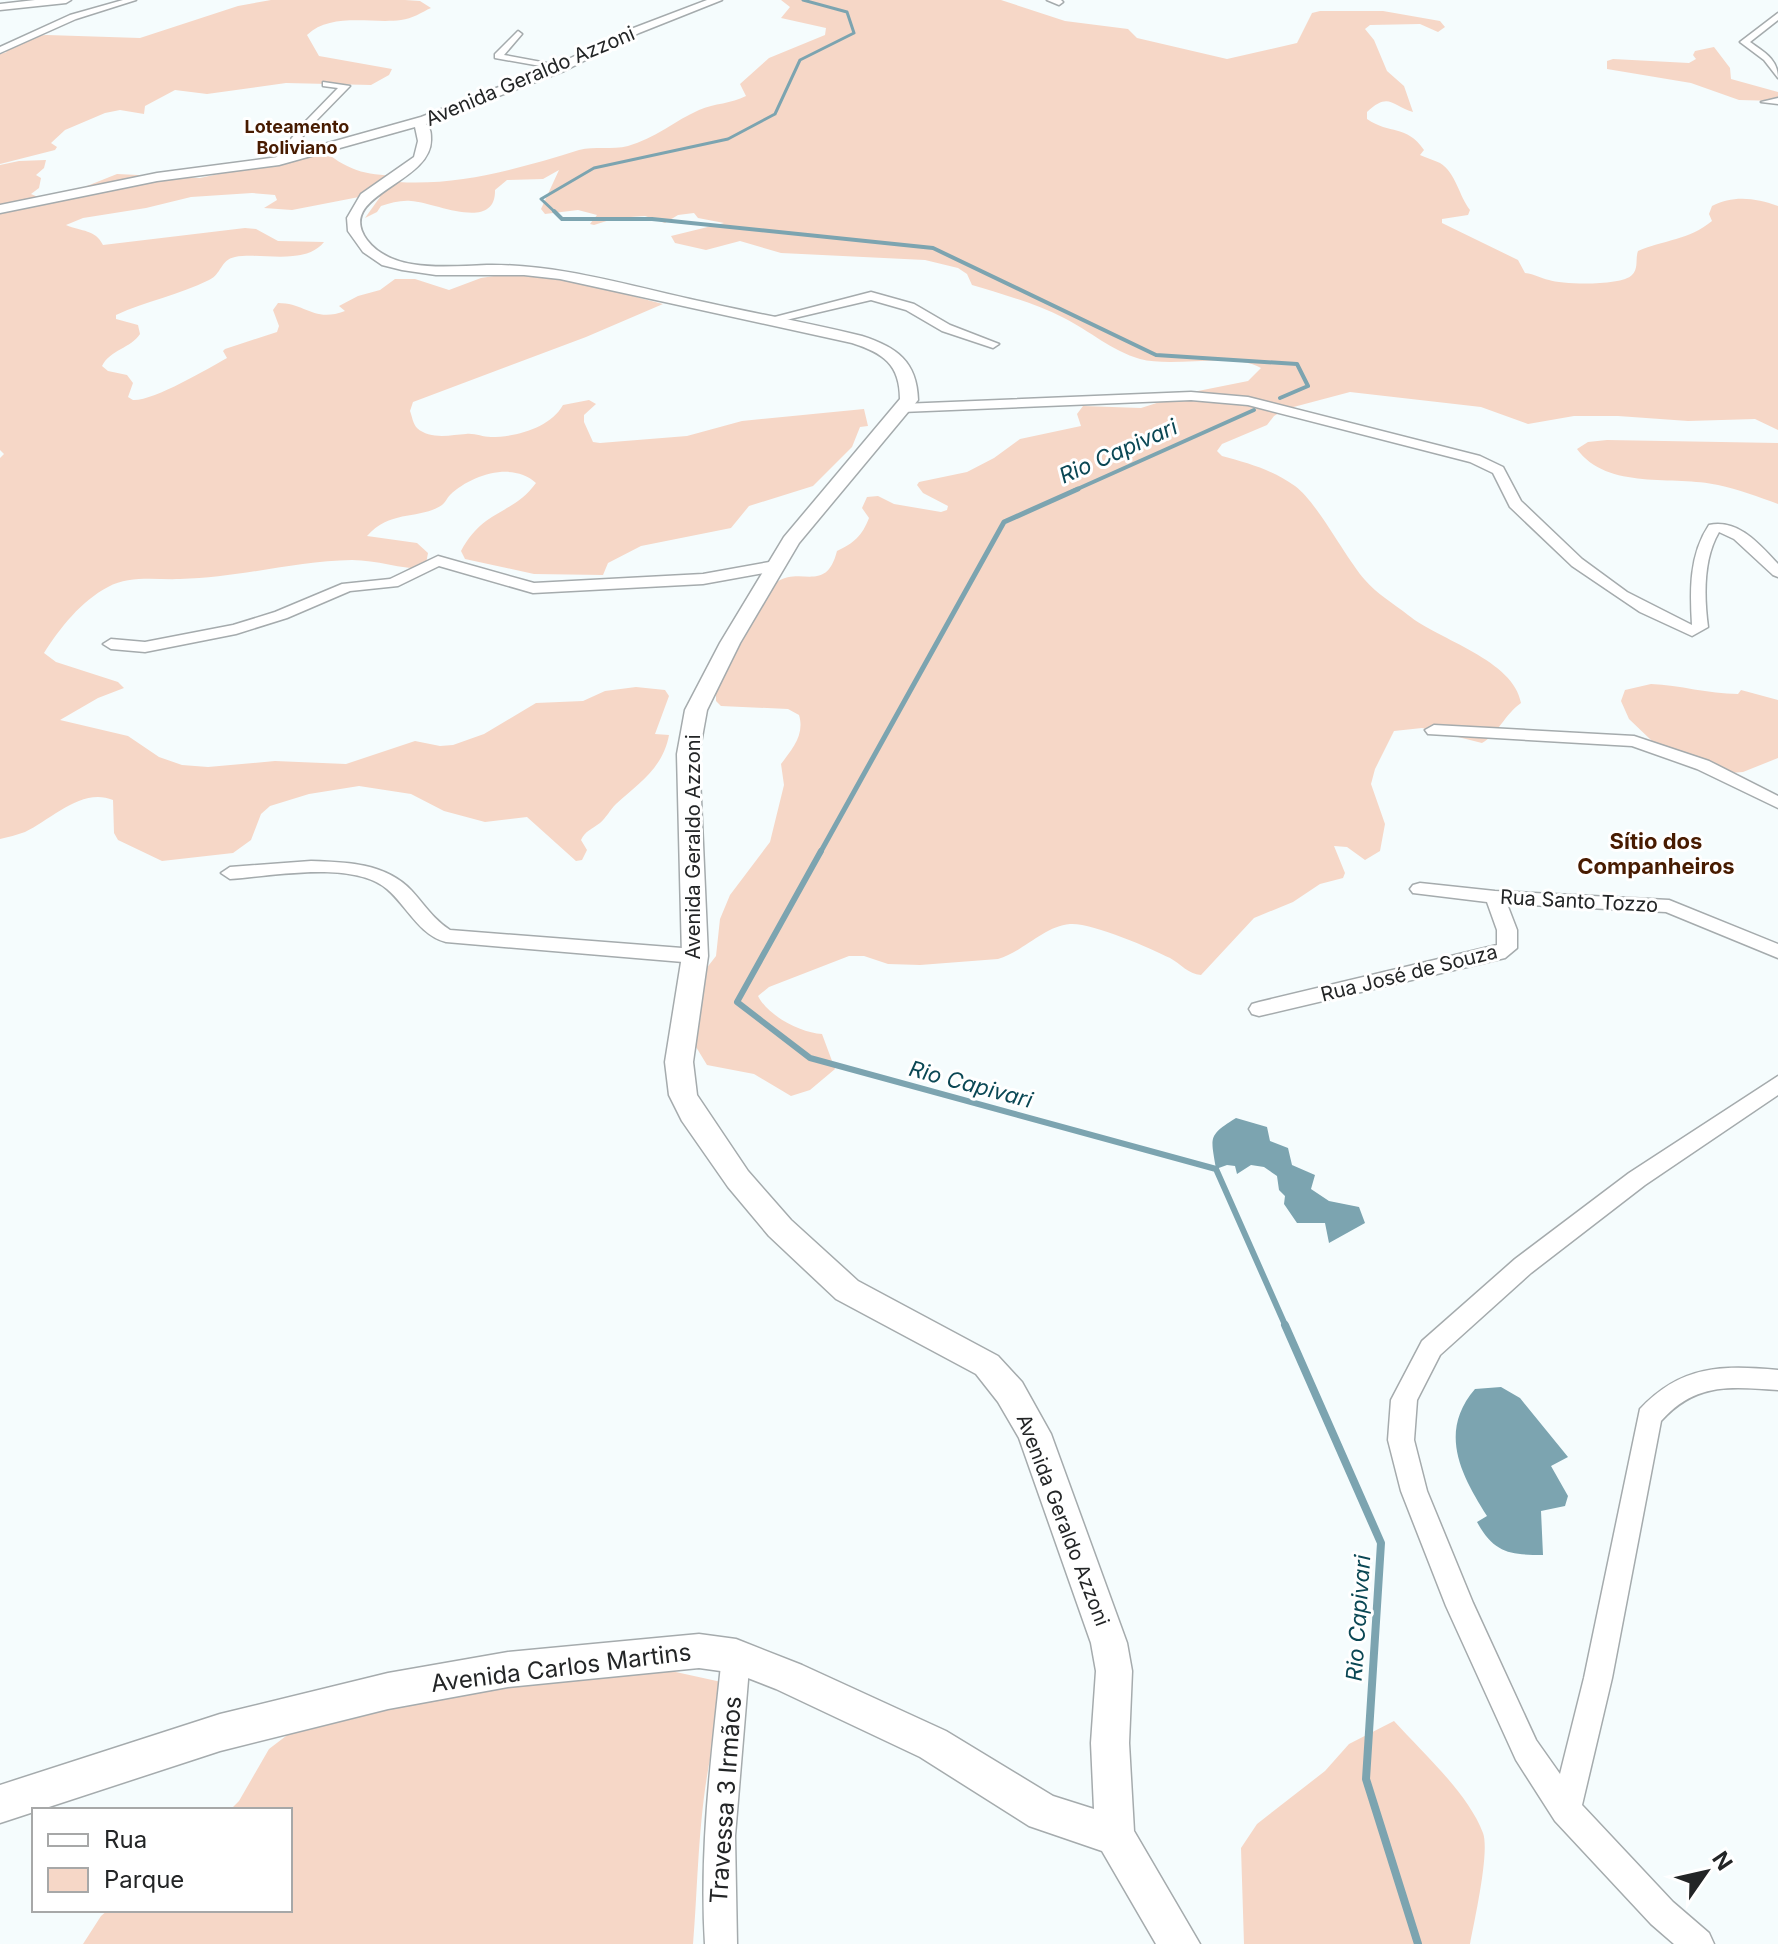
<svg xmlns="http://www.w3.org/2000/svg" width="1778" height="1944" viewBox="0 0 1778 1944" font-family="Inter,sans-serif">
<rect width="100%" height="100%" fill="#f5fcfd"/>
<g fill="#f6d7c7">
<path d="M271,0H405L420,1L431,8C422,12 412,19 401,20C372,24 331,12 307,35L319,56L392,69L389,75L371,85L286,83L207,94L175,90L145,106L144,114L120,110L105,113L65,130L51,143L57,147L55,150L0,164V54L7,52L2,50L31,36L47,35L140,38L238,6Z"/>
<path d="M781,0H1001L1065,21L1128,29L1137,38L1227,59L1297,43L1312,13L1320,11H1383L1440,21L1445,27L1438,32L1420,24L1370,25L1365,29L1374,40L1387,71L1404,86L1413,112C1392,106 1389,91 1367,112V119C1390,135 1406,124 1424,150L1420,155C1426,158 1434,160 1440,163C1456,173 1459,196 1470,210L1468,215L1442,219V223L1518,260L1525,273C1535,274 1540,278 1549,280C1563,285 1622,286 1632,275C1639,268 1635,259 1638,251C1664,240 1689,240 1712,221L1709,214L1712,206C1733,195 1756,198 1778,206V430L1755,419L1688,421L1618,416H1574L1528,424L1481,407L1350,392L1286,409L1274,416L1267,425L1222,444L1217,451L1222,456C1248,463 1273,470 1295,486C1317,502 1345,557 1365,580C1376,593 1394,604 1408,615C1439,640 1514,660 1521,703C1505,714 1498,734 1482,743L1422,728L1394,731L1375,769L1371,784L1385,824L1380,851L1365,860L1347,847L1334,846L1345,873L1343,878L1320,884L1293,902L1254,918L1201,975C1188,974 1181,964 1170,958C1151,948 1090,922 1070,924C1044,926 1023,952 998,959L920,965L888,964L864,956H849L769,987L758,996C768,1016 801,1033 822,1034L835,1069L810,1090L791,1096L754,1074L707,1065L693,1042L695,983L716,956L720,919L730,895L770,842L784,785L781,764C792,749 805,735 799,715L788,709L721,706L716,701V690C732,649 739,608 777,582C801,566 826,594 837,551C854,543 862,536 869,518L862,508L867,497L878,496L894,504L941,512L947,510L948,506L923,493L917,485L919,482L967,472L994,458L1020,439L1081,426L1077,414L1083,406L1141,408L1188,393L1248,381L1261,368C1234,352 1174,368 1140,359C1112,351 1090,331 1064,318C1037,304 1002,294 972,285L967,274L958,268L925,260L781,253L740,241L706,250L675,243L671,236L724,223L698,218L694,213L678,215L665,223L645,216L616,218L594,225L590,224L597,215L578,210L545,214L541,209L559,170L543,179L507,180L495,190C496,233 434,202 411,201C401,200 391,203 381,206L377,212L365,218L380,197H359L292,210L264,208L277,200L275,195L252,193L191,197L146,208L83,218L66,225C82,232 95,229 103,245L245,228L256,229L278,241L324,242C305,266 260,252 235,257C220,260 222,274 209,280C179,295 146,301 116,315V319L138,325L140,334C131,348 110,350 102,366L108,371L127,375L133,383L128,397L133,400C154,401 207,369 227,358L223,351L225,349L277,332L279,326L273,310L278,303C306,303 314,323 345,311L339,306L358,296L380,290L395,279H415L449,290L481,278L513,273L567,279L663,304L586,337L413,402L410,411C412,416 413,424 417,428C430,440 451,435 466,434C475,433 482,437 491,437C516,437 550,428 563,405L589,400L596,404L584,415V422L593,442L600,443L687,436L742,421L864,409L868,426L860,427L852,447L813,486L749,506L731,528L641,546L608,563L603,575L534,574L465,559L461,551C484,508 512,516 536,483C513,461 471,475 450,495C447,498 445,503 442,505C420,520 391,509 367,536L417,543L428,553L425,569C400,569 377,560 352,560C294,561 238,578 180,579C156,580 130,575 108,587C81,601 60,628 44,653L56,662L118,682L124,688L98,698L60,720L128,736L159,757L182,765L208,767L275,761L346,764L415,741L440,746L453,745L484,734L536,703L583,701L605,691L636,687L665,690L669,696L655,734L669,735C663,768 639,783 616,804C610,810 606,818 600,823C592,829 585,831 581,840L587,850L582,860L576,861L527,817L485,822L444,811L411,794L359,786L309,794L270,806L261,814L251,840L233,853L162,861L118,840L114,833L113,800C82,787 52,819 25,832C17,835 8,837 0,839V458L4,454L0,450V165L19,161L46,160L44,168L36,175L41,178L39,188L31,194L38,197L77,190L117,174L200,178L324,151C352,173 368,175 404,176L398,182C460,186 521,168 579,150C595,146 612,150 628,146C654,139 676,120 699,110C715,103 731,104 746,96L740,84L769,58L825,35L826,28L781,18L790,7Z"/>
<polygon points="1714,47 1730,68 1731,79 1778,92 1778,101 1739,100 1691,83 1607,69 1607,61 1613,59 1689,63 1696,59 1693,55 1695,51"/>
<path d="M1607,440L1778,443V504C1759,497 1738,489 1718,485C1675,475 1607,491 1577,449L1588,442Z"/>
<path d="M1651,684C1680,685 1708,694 1738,694L1741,690L1778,700V758L1743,772L1731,773L1672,760L1629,719L1621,701L1625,690Z"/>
<path d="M653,1667L735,1685C697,1756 700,1864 693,1944H83L101,1916L108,1910H290V1810H230L239,1801L269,1749L307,1720L362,1690Z"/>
<path d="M1394,1721C1422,1752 1468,1793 1483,1833C1490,1852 1474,1922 1470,1944H1244L1241,1848L1257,1824L1325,1771L1349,1744Z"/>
</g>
<g fill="#7ca4b0">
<path d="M1236,1118L1267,1127L1270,1141L1288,1148L1292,1165L1315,1175L1311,1189L1329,1201L1359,1207L1365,1223L1329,1243L1325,1223H1297L1284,1204L1285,1196L1279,1190L1277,1176L1264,1167L1251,1165L1237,1174L1235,1166L1227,1165L1216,1169C1211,1137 1207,1136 1236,1118Z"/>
<path d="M1501,1387L1520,1398L1568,1457L1551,1466L1568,1496L1565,1506L1541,1511L1543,1555C1510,1555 1494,1553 1477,1522L1487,1516C1461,1475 1438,1432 1475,1389Z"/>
</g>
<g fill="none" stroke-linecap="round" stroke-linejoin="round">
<polyline stroke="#7ca4b0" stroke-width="3" points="556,213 541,199 594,168 728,139 775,114 800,60 854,33 847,12 803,0"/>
<g stroke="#7ca4b0" stroke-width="4">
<polyline points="554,211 562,219 652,219 933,248 1156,355 1297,364 1308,386 1280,398"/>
<polyline points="1073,491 1254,410"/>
</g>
<polyline stroke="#7ca4b0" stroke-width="5" points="820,853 1004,522 1078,489"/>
<polyline stroke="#7ca4b0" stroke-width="6" points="821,851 737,1002 810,1058 1216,1169 1286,1327"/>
<polyline stroke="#7ca4b0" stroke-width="8" points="1285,1325 1381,1543 1366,1779 1418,1944"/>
<g stroke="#a5abad" stroke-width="3">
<g id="minor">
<polygon points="123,0 136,0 76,19 0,53 0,47 70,15"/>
<polygon points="1047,0 1061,0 1063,2 1059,5"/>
<path d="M1778,13V20L1750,42C1764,52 1778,59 1778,78L1764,60L1740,42Z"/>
<polygon points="518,31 522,34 504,55 563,66 563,70 495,58 495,54"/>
<polygon points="323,82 350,86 309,128 283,163 275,163 275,159 303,124 338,88 323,86"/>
<polygon points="1778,98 1778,104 1761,102"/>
<polygon points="871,292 914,304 950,325 999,344 993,348 942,331 906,310 871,300 769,324 763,320"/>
<path d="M1191,392L1248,397L1480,456L1503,467L1521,501L1582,559L1627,592L1692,625C1690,591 1689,555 1709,525C1739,519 1759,544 1778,564V577L1773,575L1734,539L1719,532C1703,559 1704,597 1708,627L1692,636L1640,612L1572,566L1510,507L1493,473L1470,462L1248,405L1191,400L902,412L895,408L902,404Z"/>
<polygon points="438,556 534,583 703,574 775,561 783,566 775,571 703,584 533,593 439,566 398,586 350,591 287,618 236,634 145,652 111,649 103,644 111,639 145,642 233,625 275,612 342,584 390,579"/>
<polygon points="1434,725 1634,736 1709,761 1778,796 1778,808 1697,769 1632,746 1428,734 1425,730"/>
<path d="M311,861C346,862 385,863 411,890C424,904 434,920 450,930L695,949L705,956L695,963L446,942C419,935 407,906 387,889C353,860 272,876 230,879L221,873L230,867Z"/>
<polygon points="1420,883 1495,891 1669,900 1778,944 1778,958 1666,912 1507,904 1517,930 1517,948 1505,958 1259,1016 1252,1014 1249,1009 1252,1004 1259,1002 1497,945 1497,930 1487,902 1413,893 1410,889 1413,885"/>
<path d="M1778,1076V1095L1645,1185L1531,1273L1440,1355L1417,1400L1414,1440L1427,1491L1473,1603L1536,1740L1560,1774L1584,1678L1640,1409C1681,1365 1722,1365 1778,1370V1390C1730,1387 1696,1382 1661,1421L1612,1678L1582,1805L1673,1902L1709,1933L1714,1944H1674L1651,1924L1555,1821L1516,1760L1446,1606L1401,1491L1388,1440L1391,1400L1422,1341L1515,1259L1629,1173Z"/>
<path d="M736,1643L746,1647L750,1656L735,1836L737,1944H705C699,1847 712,1752 722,1656L726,1647Z"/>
</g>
</g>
<g stroke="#a5abad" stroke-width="3">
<g id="tertiary">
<polygon points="35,0 71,0 66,3 0,10 0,4"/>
<path d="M707,0H722L639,33L564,71L426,124C431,129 431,133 431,140C431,184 334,195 367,240C393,274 450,266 487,265C556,264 623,284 690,299C747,312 805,322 862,336C896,347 917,361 918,400L799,543L740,643L707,710L699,754L708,956L693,1062L697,1095L748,1171L791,1220L858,1281L998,1356L1022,1382L1051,1434L1127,1643L1132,1671L1129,1743L1134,1831L1200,1944H1156L1102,1851L1029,1826L920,1757L776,1689L735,1673L699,1668L508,1687L388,1709L220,1751L0,1823V1785L220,1714L388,1673L508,1652L699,1634L736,1639L802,1665L946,1731L1053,1796L1094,1809L1091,1743L1096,1671L1091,1643L1019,1438L998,1402L976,1374L836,1299L769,1236L728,1187L682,1121L669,1095L665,1062L682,956L677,754L685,710L720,643L784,537L900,399C900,364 883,353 852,343L560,279L524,275H436L402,270L382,265L363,252L348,231L347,218L361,194L414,157L418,141L415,127L279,165L157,181L0,213V205L157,173L278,157L421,117L556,65L631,29Z"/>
</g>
</g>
<use href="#minor" fill="#fff" fill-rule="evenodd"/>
<use href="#tertiary" fill="#fff" fill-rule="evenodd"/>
</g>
<g text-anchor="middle" stroke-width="6" stroke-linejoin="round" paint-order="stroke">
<g font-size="18" font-weight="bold" fill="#481b00" stroke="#fff">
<text x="297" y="133">Loteamento<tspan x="297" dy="21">Boliviano</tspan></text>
</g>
<g font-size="20" fill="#232526" stroke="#fff">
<text transform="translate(530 76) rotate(-23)" y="7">Avenida Geraldo Azzoni</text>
<text transform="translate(693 847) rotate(-90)" y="7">Avenida Geraldo Azzoni</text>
<text transform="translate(1579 901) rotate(3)" y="7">Rua Santo Tozzo</text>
<text transform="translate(1409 973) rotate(-14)" y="7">Rua José de Souza</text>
<text transform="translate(1063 1520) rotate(69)" y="7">Avenida Geraldo Azzoni</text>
</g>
<g font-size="22" font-style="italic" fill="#0a4754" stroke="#fff">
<text transform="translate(1118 451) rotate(-24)" y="8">Rio Capivari</text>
<text transform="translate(971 1084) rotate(15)" y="8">Rio Capivari</text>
<text transform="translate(1358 1618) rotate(-86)" y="8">Rio Capivari</text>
</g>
<g font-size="22" font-weight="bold" fill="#481b00" stroke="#fff">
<text x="1656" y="849">Sítio dos<tspan x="1656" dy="25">Companheiros</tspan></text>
</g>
<g font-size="24" fill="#232526" stroke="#fff">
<text transform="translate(561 1668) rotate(-7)" y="8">Avenida Carlos Martins</text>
<text transform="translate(726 1800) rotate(-86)" y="8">Travessa 3 Irmãos</text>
</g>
</g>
<rect x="32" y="1808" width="260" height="104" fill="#ffffff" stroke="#a7a8a8" stroke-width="2"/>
<rect x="48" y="1834" width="40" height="12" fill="#ffffff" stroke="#a7a8a8" stroke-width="2"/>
<text x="104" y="1848" font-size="24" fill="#232526">Rua</text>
<rect x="48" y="1868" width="40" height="24" fill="#f6d7c7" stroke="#a7a8a8" stroke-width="2"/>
<text x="104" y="1888" font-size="24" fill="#232526">Parque</text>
<g transform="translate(1706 1872) rotate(56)" stroke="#ffffff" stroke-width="6" paint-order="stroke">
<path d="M0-6L14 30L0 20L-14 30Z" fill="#232526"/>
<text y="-12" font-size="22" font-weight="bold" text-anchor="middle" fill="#232526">N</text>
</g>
</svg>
